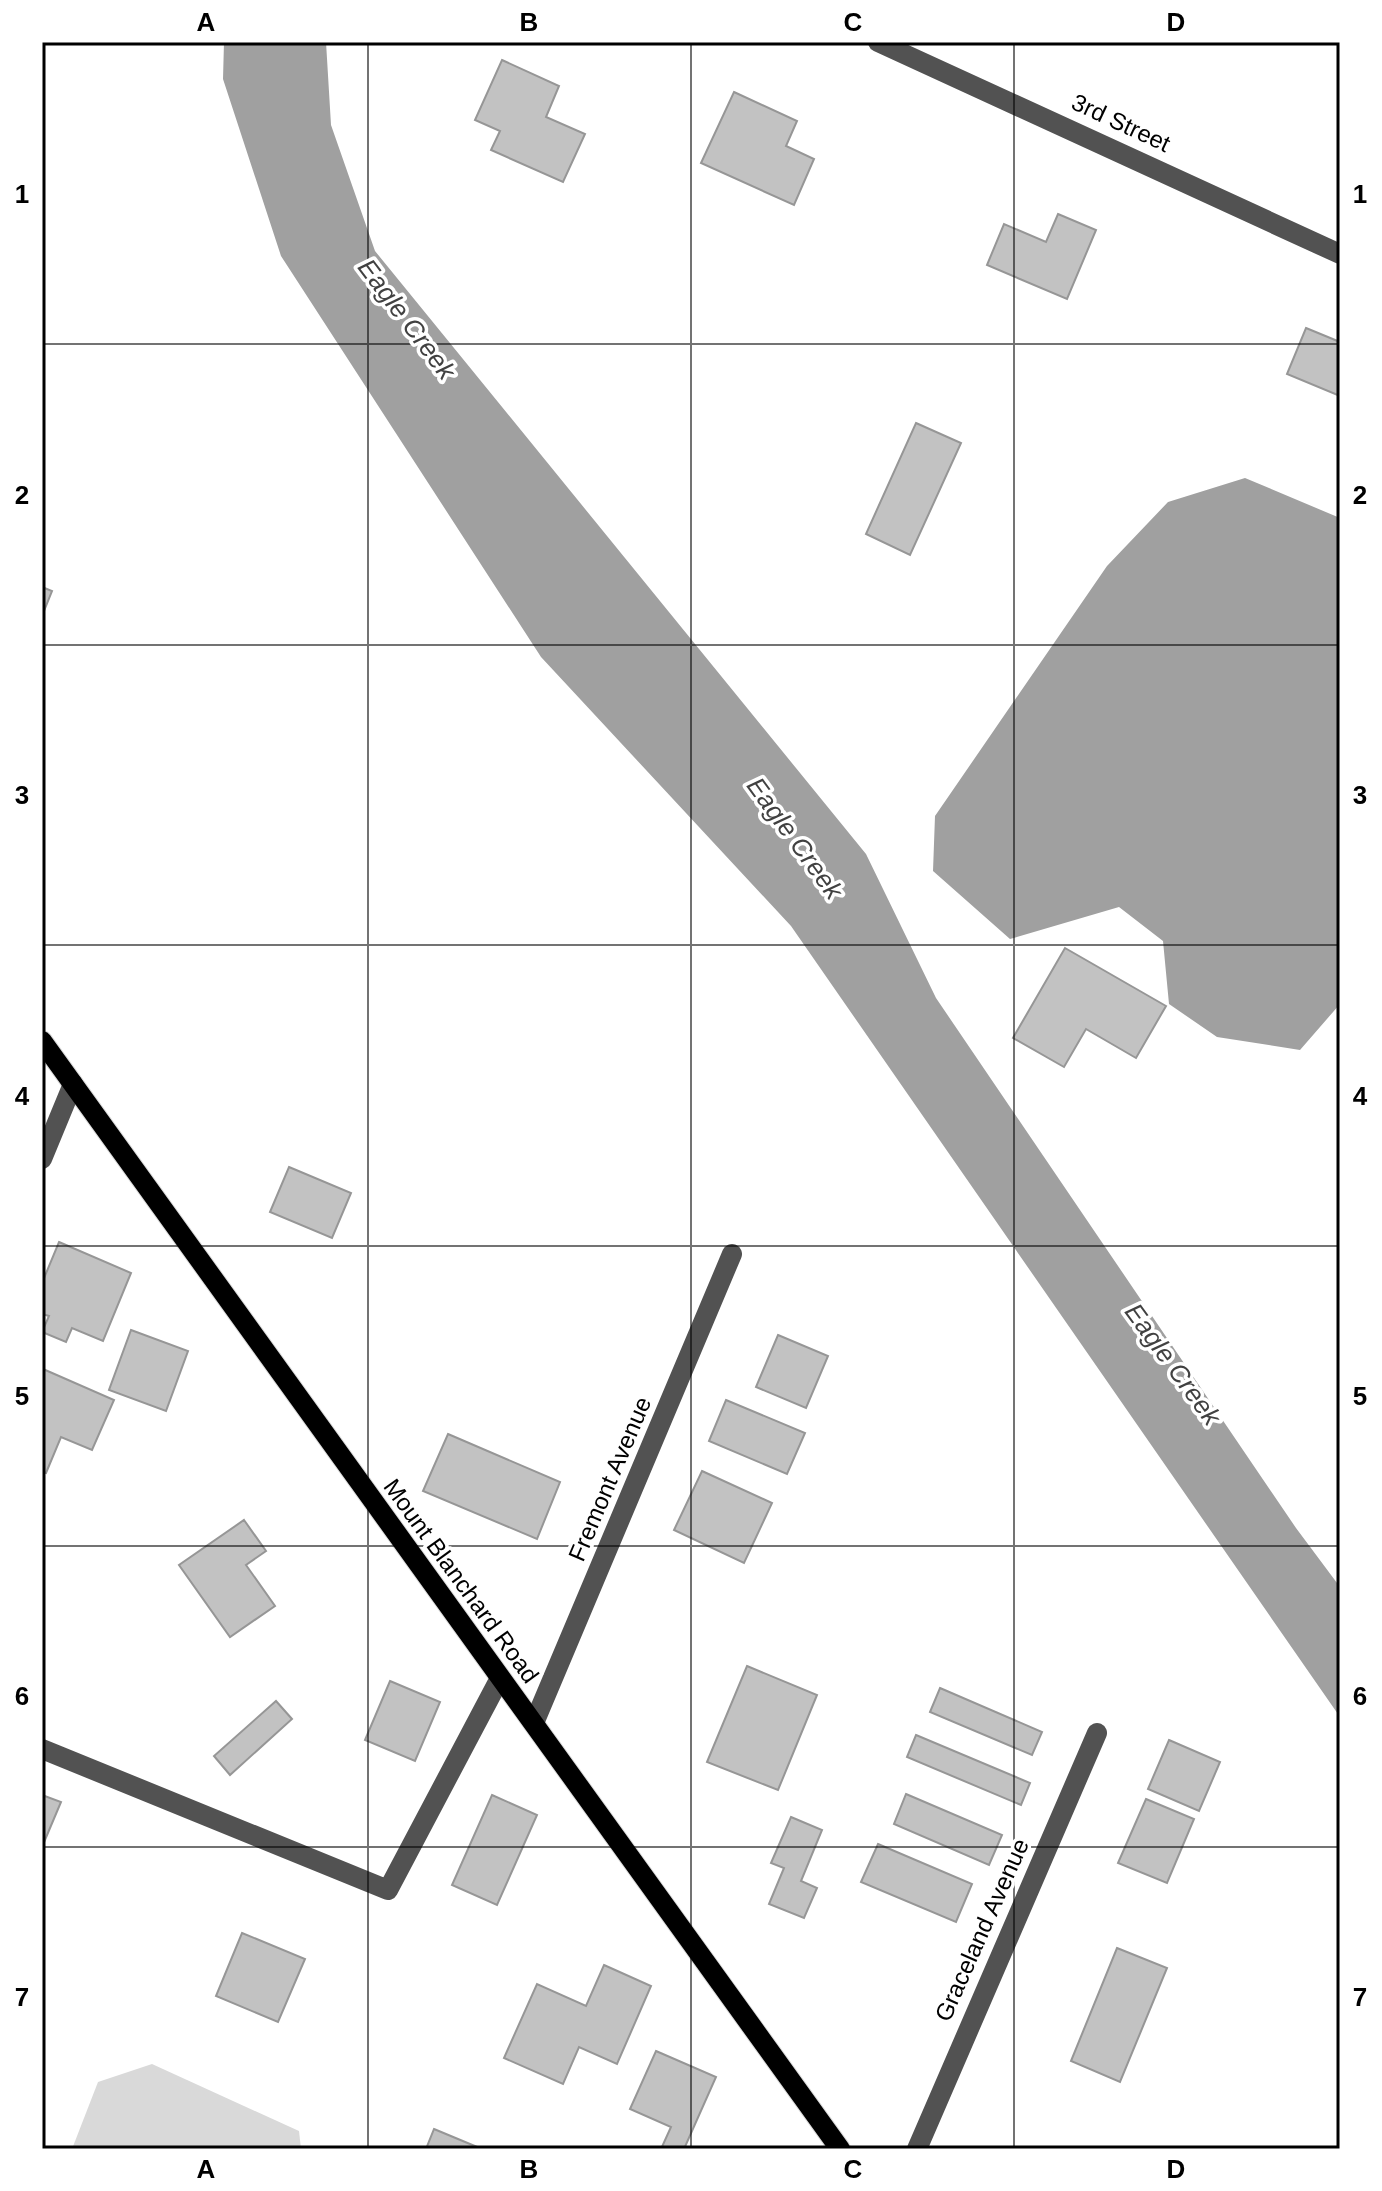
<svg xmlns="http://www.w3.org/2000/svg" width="1382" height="2191" viewBox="0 0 1382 2191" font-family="Helvetica,sans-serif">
<rect width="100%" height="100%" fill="#fff"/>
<polygon fill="#d9d9d9" points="152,2064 299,2131 301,2149 72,2149 98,2082"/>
<g fill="#a0a0a0">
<polygon points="224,42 326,42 331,125 375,251 866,854 936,998 1296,1528 1340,1587 1340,1717 791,926 541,657 281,256 223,79"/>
<polygon points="1245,478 1340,518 1340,1004 1300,1050 1217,1037 1169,1004 1163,941 1119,907 1010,939 933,871 935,816 1107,566 1168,502"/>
</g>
<g fill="#c2c2c2" stroke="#969696" stroke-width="2">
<polygon points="502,60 559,86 546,117 585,134 563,182 491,150 500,131 475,120"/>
<polygon points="734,92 797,121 786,146 814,159 794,205 701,163"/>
<polygon points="1058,214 1096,230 1067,299 987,265 1004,224 1046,242"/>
<polygon points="1306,328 1340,342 1340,396 1287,374"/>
<polygon points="916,423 961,443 910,555 866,534"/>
<polygon points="42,587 52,591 42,616"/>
<polygon points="1065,948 1166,1006 1136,1058 1086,1029 1064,1067 1013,1038"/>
<polygon points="289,1167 351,1193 332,1238 270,1212"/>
<polygon points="59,1242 131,1273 103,1341 72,1328 66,1342 42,1332 49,1316 42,1314 42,1283"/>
<polygon points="131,1330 188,1351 166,1411 109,1390"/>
<polygon points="778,1335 828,1356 806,1408 756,1387"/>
<polygon points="43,1369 114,1400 92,1450 61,1437 46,1473 42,1472"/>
<polygon points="726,1400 805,1433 787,1474 709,1441"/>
<polygon points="448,1434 560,1482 537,1539 423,1491"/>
<polygon points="702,1471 772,1503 744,1563 674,1530"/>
<polygon points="244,1520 266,1551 246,1565 275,1606 230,1637 179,1565"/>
<polygon points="747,1666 817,1695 778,1790 707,1762"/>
<polygon points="390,1681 440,1702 415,1761 365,1740"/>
<polygon points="940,1688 1042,1732 1032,1755 930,1712"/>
<polygon points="276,1701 292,1719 230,1775 214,1756"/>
<polygon points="916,1735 1030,1783 1021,1805 907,1757"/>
<polygon points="1169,1740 1220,1762 1199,1811 1148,1789"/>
<polygon points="906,1794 1002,1835 989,1865 894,1824"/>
<polygon points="42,1795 61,1802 42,1847"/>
<polygon points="492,1795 537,1815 497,1905 452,1885"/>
<polygon points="1146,1799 1194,1819 1167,1883 1118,1863"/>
<polygon points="791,1817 822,1830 801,1881 817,1888 804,1918 769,1904 784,1868 771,1863"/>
<polygon points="878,1844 972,1884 956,1922 861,1882"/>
<polygon points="242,1933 305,1959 278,2022 216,1996"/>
<polygon points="1117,1948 1167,1968 1120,2082 1071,2061"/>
<polygon points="604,1965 651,1986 617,2064 579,2047 563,2084 504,2058 537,1984 586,2006"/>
<polygon points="656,2051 716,2077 684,2149 661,2149 671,2127 630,2109"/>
<polygon points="434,2129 482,2149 426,2149"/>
</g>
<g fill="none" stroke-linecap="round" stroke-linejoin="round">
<g stroke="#dbdbdb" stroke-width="22">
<polyline id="major" points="42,1041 840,2149"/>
</g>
<g stroke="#525252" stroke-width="20">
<polyline points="878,42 1340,254"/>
<polyline points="42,1159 73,1084"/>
<polyline points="534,1723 732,1254"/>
<polyline points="42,1749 388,1890 499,1680"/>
<polyline points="917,2149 1097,1733"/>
</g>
<use href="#major" stroke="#000" stroke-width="20"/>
</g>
<path fill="none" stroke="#000" stroke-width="2" stroke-opacity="0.55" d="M368,42V2149M691,42V2149M1014,42V2149M42,344H1340M42,645H1340M42,945H1340M42,1246H1340M42,1546H1340M42,1847H1340"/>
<g text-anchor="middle" stroke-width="7" stroke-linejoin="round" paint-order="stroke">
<g font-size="24" fill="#000" stroke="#fff">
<text transform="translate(1121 123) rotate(25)" y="8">3rd Street</text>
<text transform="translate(610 1479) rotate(-67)" y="8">Fremont Avenue</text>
<text transform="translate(461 1581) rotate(54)" y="8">Mount Blanchard Road</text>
<text transform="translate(982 1930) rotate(-66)" y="8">Graceland Avenue</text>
</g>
<g font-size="26" font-style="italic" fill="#414141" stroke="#fff">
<text transform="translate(407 319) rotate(53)" y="9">Eagle Creek</text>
<text transform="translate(795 838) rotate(54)" y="9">Eagle Creek</text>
<text transform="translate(1173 1364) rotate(54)" y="9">Eagle Creek</text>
</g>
</g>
<rect width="1382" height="2191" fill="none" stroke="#ffffff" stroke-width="88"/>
<rect x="44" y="44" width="1294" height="2103" fill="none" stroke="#000" stroke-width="3"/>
<g font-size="26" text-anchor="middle" font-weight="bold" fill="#000">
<text x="206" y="31">A</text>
<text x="529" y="31">B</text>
<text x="853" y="31">C</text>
<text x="1176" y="31">D</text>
<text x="22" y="203">1</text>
<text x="1360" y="203">1</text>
<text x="22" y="504">2</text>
<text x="1360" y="504">2</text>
<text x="22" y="804">3</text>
<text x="1360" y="804">3</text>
<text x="22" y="1105">4</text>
<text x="1360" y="1105">4</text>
<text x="22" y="1405">5</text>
<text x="1360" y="1405">5</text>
<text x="22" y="1705">6</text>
<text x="1360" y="1705">6</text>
<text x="22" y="2006">7</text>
<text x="1360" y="2006">7</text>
<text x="206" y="2178">A</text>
<text x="529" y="2178">B</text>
<text x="853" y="2178">C</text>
<text x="1176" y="2178">D</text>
</g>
</svg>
